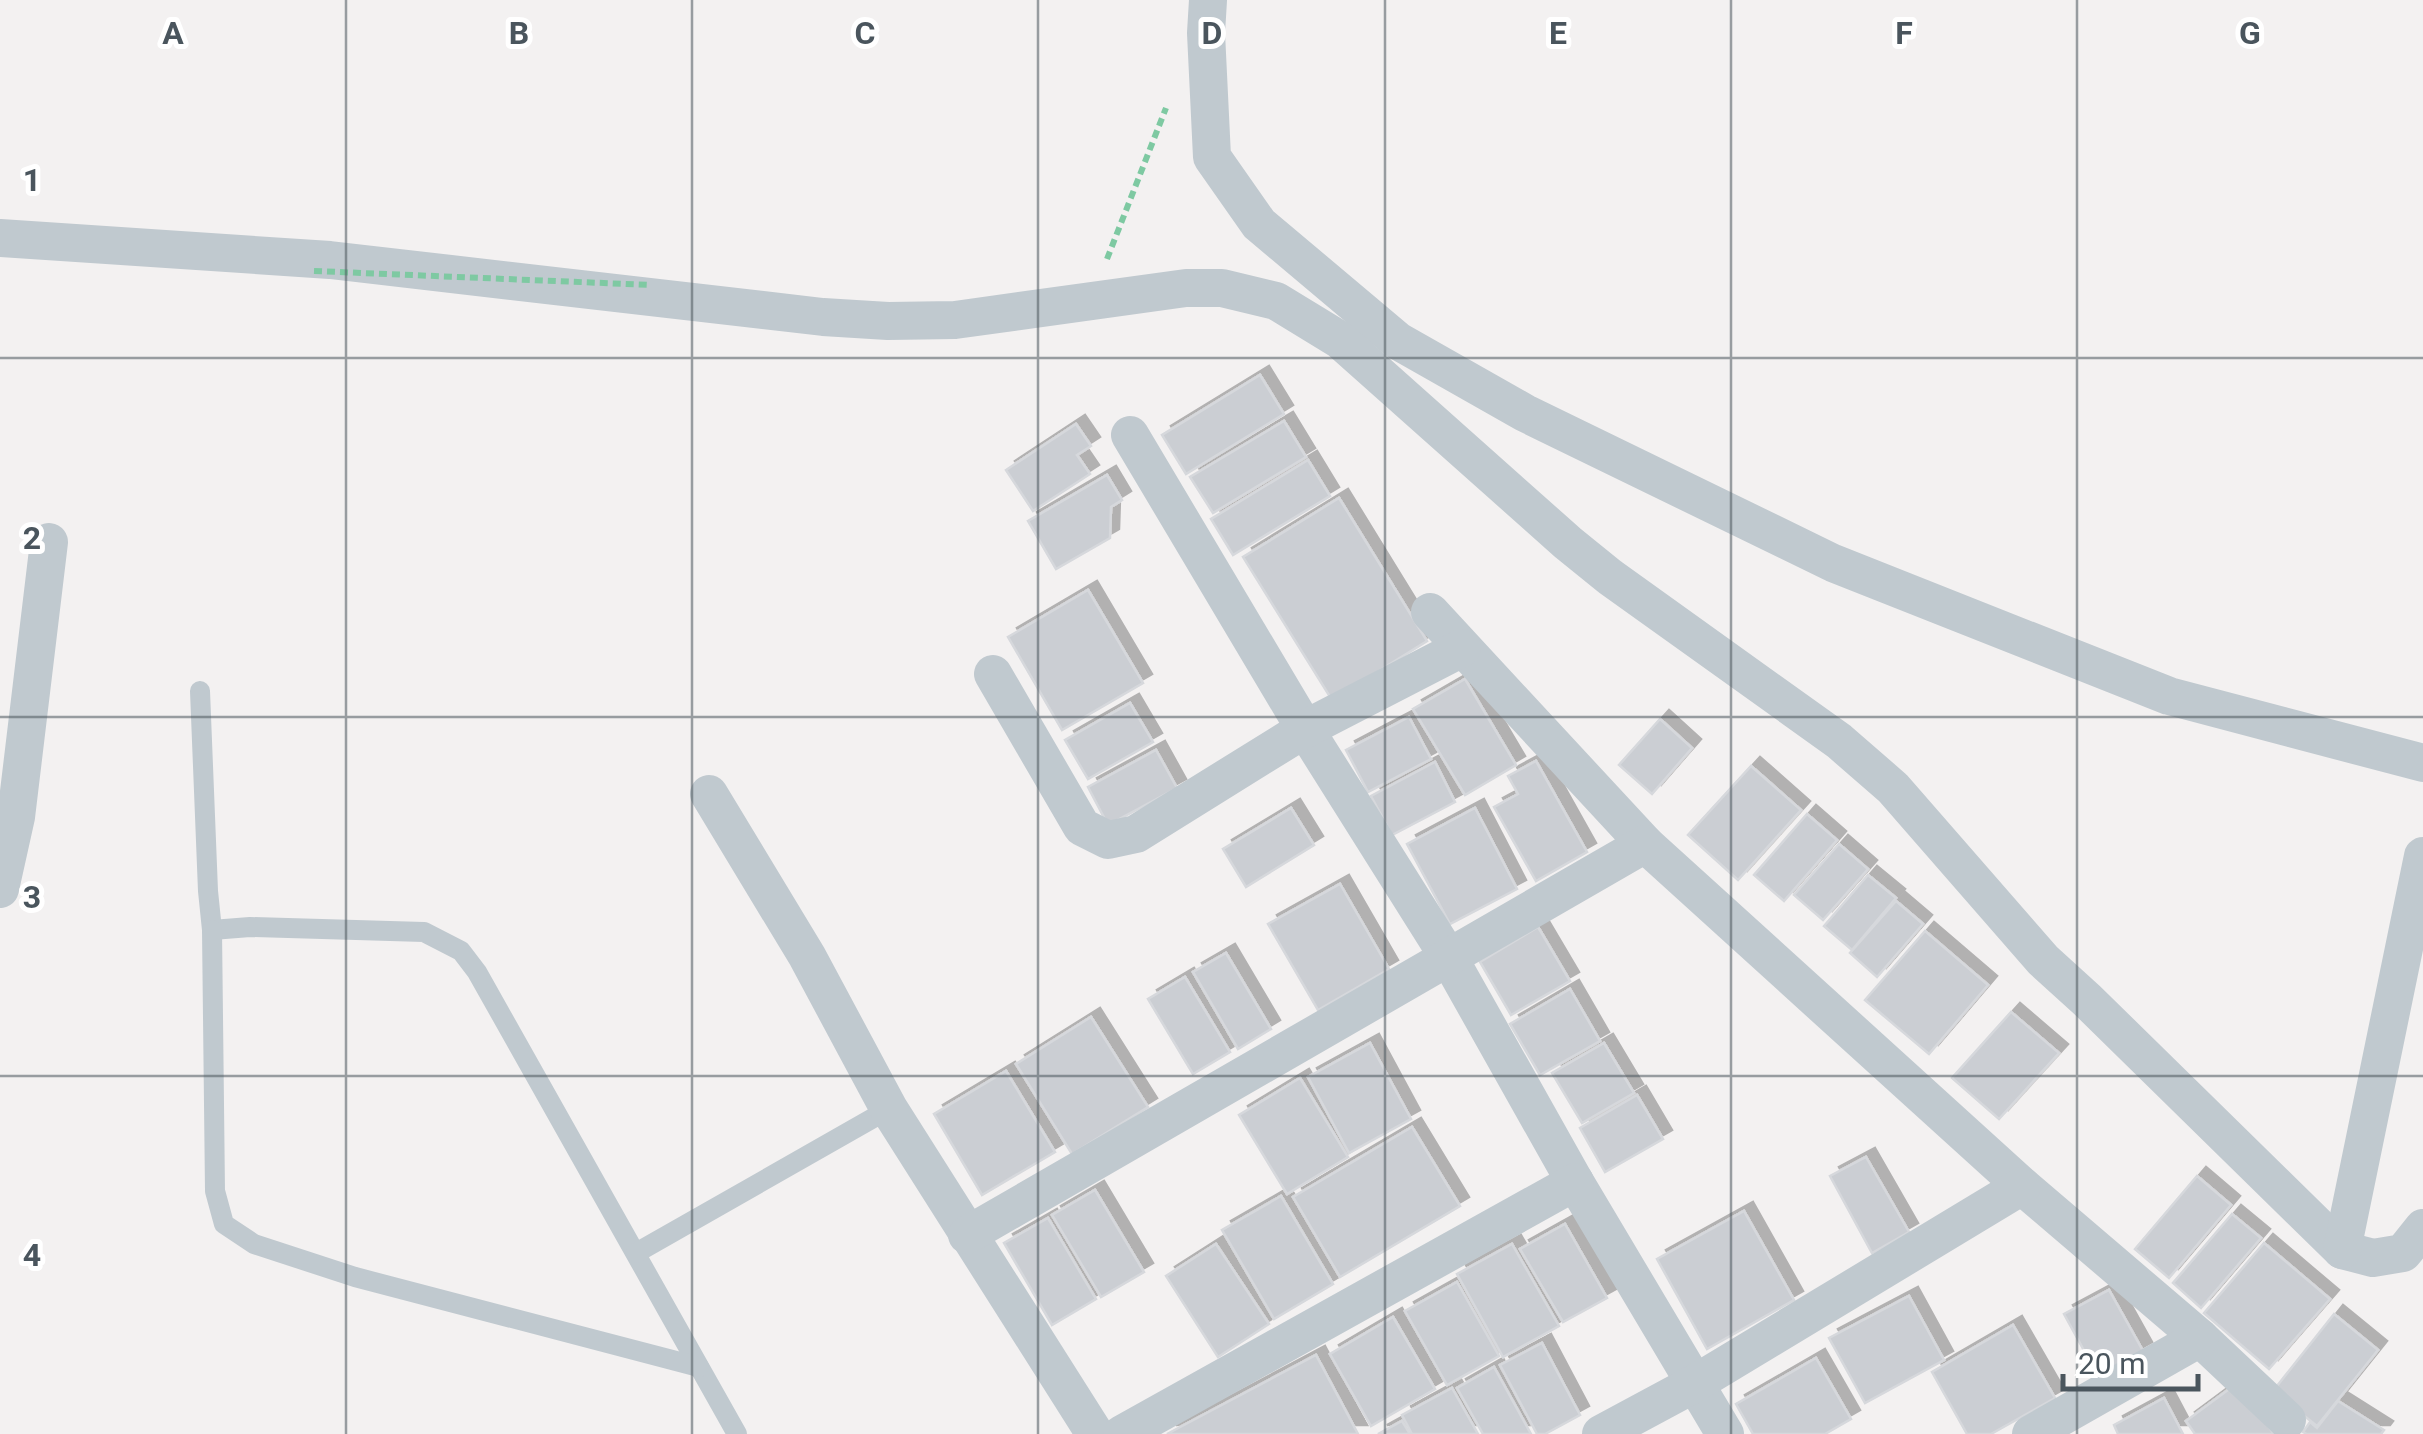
<svg xmlns="http://www.w3.org/2000/svg" width="2423" height="1434" viewBox="0 0 2423 1434" font-family="Roboto,sans-serif">
<defs>
<filter id="shadow"><feDropShadow dx="9" dy="-9" stdDeviation="0" flood-color="#0004"/></filter>
</defs>
<rect width="100%" height="100%" fill="#f3f1f1"/>
<g fill="#cbced3" stroke="#d6d8dc" stroke-width="2.5" filter="url(#shadow)">
<polygon points="1260,375 1284,414 1186,474 1162,435"/>
<polygon points="1284,421 1306,457 1213,513 1190,477"/>
<polygon points="1076,424 1091,446 1077,455 1090,474 1033,511 1006,470"/>
<polygon points="1308,460 1330,496 1233,555 1211,519"/>
<polygon points="1107,475 1122,500 1111,507 1110,538 1056,569 1028,521"/>
<polygon points="1339,498 1427,641 1332,700 1243,557"/>
<polygon points="1088,590 1143,683 1062,730 1008,637"/>
<polygon points="1465,679 1516,765 1465,795 1413,709"/>
<polygon points="1130,703 1153,742 1088,779 1065,740"/>
<polygon points="1409,717 1431,759 1368,792 1346,750"/>
<polygon points="1660,719 1692,748 1652,794 1619,765"/>
<polygon points="1156,750 1177,788 1108,825 1088,787"/>
<polygon points="1536,761 1587,852 1536,881 1494,807 1518,794 1508,776"/>
<polygon points="1435,762 1455,802 1392,835 1371,796"/>
<polygon points="1751,766 1801,810 1738,880 1688,835"/>
<polygon points="1291,808 1314,845 1246,887 1223,849"/>
<polygon points="1475,808 1517,889 1450,924 1407,844"/>
<polygon points="1807,814 1837,840 1784,901 1754,875"/>
<polygon points="1839,844 1868,869 1823,920 1794,895"/>
<polygon points="1868,875 1896,898 1852,950 1824,926"/>
<polygon points="1340,884 1389,969 1318,1010 1268,924"/>
<polygon points="1896,901 1923,924 1877,977 1850,953"/>
<polygon points="1538,927 1570,981 1511,1015 1480,962"/>
<polygon points="1925,931 1988,985 1929,1054 1865,1000"/>
<polygon points="1226,953 1271,1029 1238,1049 1193,972"/>
<polygon points="1185,977 1230,1052 1193,1074 1148,999"/>
<polygon points="1570,989 1600,1041 1540,1075 1510,1024"/>
<polygon points="2011,1012 2059,1053 1999,1119 1952,1078"/>
<polygon points="1091,1017 1148,1107 1072,1154 1016,1064"/>
<polygon points="1370,1043 1411,1119 1349,1153 1308,1077"/>
<polygon points="1604,1043 1634,1093 1582,1123 1552,1073"/>
<polygon points="1006,1071 1055,1152 982,1195 934,1114"/>
<polygon points="1300,1078 1348,1157 1287,1194 1239,1115"/>
<polygon points="1637,1095 1663,1139 1605,1172 1580,1128"/>
<polygon points="1412,1127 1460,1206 1340,1277 1293,1197"/>
<polygon points="1866,1157 1909,1232 1872,1253 1830,1176"/>
<polygon points="2197,1176 2231,1205 2169,1278 2135,1249"/>
<polygon points="1095,1190 1144,1272 1101,1297 1052,1215"/>
<polygon points="1281,1196 1333,1284 1274,1319 1222,1230"/>
<polygon points="1744,1211 1794,1300 1707,1349 1657,1259"/>
<polygon points="2232,1214 2261,1238 2201,1308 2173,1283"/>
<polygon points="1048,1218 1096,1299 1052,1325 1004,1243"/>
<polygon points="1565,1224 1607,1298 1563,1322 1520,1249"/>
<polygon points="2264,1243 2330,1299 2269,1369 2204,1313"/>
<polygon points="1216,1244 1269,1324 1218,1357 1166,1276"/>
<polygon points="1512,1244 1559,1326 1503,1357 1457,1274"/>
<polygon points="1457,1282 1499,1356 1447,1385 1405,1311"/>
<polygon points="2109,1290 2143,1351 2098,1376 2064,1314"/>
<polygon points="1909,1296 1944,1360 1865,1403 1829,1338"/>
<polygon points="2334,1314 2378,1350 2317,1426 2273,1391"/>
<polygon points="1393,1317 1435,1389 1371,1426 1330,1354"/>
<polygon points="2013,1325 2055,1398 1991,1434 1967,1434 1932,1372"/>
<polygon points="1542,1343 1580,1415 1545,1434 1537,1434 1500,1365"/>
<polygon points="1316,1355 1358,1434 1167,1434"/>
<polygon points="1816,1358 1851,1419 1825,1434 1753,1434 1736,1404"/>
<polygon points="1494,1367 1531,1434 1483,1434 1457,1388"/>
<polygon points="2236,1384 2274,1434 2195,1434 2186,1421"/>
<polygon points="1452,1388 1478,1434 1412,1434 1402,1415"/>
<polygon points="2164,1398 2183,1434 2118,1434 2114,1425"/>
<polygon points="2338,1401 2384,1430 2381,1434 2307,1434 2303,1432 2310,1422 2317,1428"/>
<polygon points="1402,1421 1410,1434 1378,1434"/>
</g>
<g fill="none" stroke-linecap="round" stroke-linejoin="round">
<polyline stroke="#7ec9a2" stroke-width="6" stroke-dasharray="8 5" stroke-linecap="butt" points="1107,259 1166,108"/>
<g stroke="#c0c9cf" stroke-width="20">
<polyline points="200,691 208,891 212,930 250,927 424,932 461,951 477,972 737,1434"/>
<polyline points="212,930 215,1191 224,1224 254,1244 355,1277 699,1367"/>
<polyline points="636,1253 889,1109"/>
</g>
<g stroke="#c0c9cf" stroke-width="38">
<polyline points="1208,0 1206,33 1212,157 1259,224 1398,341 1525,413 1833,563 2169,696 2423,763"/>
<polyline points="0,238 330,260 823,317 888,321 955,320 1186,288 1222,288 1276,301 1340,340 1568,543 1610,577 1839,741 1893,788 2043,960 2087,1000 2342,1250 2373,1258 2403,1253 2423,1228"/>
<polyline points="1130,435 1305,729 1449,958 1575,1182 1725,1434"/>
<polyline points="1430,612 1645,844"/>
<polyline points="993,674 1082,827 1108,840 1136,834 1305,729 1462,648"/>
<polyline points="709,794 807,956 889,1109 1095,1434"/>
<polyline points="0,889 16,817 49,542"/>
<polyline points="967,1235 1645,844 2022,1186 2200,1338 2287,1420"/>
<polyline points="2342,1250 2423,856"/>
<polyline points="1122,1434 1575,1182"/>
<polyline points="1601,1434 1694,1384 2022,1186"/>
<polyline points="2031,1434 2200,1338"/>
</g>
<polyline stroke="#7ec9a2" stroke-width="6" stroke-dasharray="8 5" stroke-linecap="butt" points="314,271 651,285"/>
</g>
<path fill="none" stroke="#4a555d" stroke-width="2.5" stroke-opacity="0.55" d="M346,0V1434M692,0V1434M1038,0V1434M1385,0V1434M1731,0V1434M2077,0V1434M0,358H2423M0,717H2423M0,1076H2423"/>
<g font-size="32" text-anchor="middle" font-weight="bold" fill="#4a555d" stroke="#fff" stroke-width="10" stroke-linejoin="round" paint-order="stroke">
<text x="173" y="44">A</text>
<text x="519" y="44">B</text>
<text x="865" y="44">C</text>
<text x="1212" y="44">D</text>
<text x="1558" y="44">E</text>
<text x="1904" y="44">F</text>
<text x="2250" y="44">G</text>
<text x="32" y="191">1</text>
<text x="32" y="549">2</text>
<text x="32" y="908">3</text>
<text x="32" y="1266">4</text>
</g>
<path d="M2063 1374v15h135v-15" fill="none" stroke="#4a555d" stroke-width="5"/>
<text x="2078" y="1374" font-size="30" fill="#4a555d" stroke="#ffffff" stroke-width="8" paint-order="stroke">20 m</text>
</svg>
